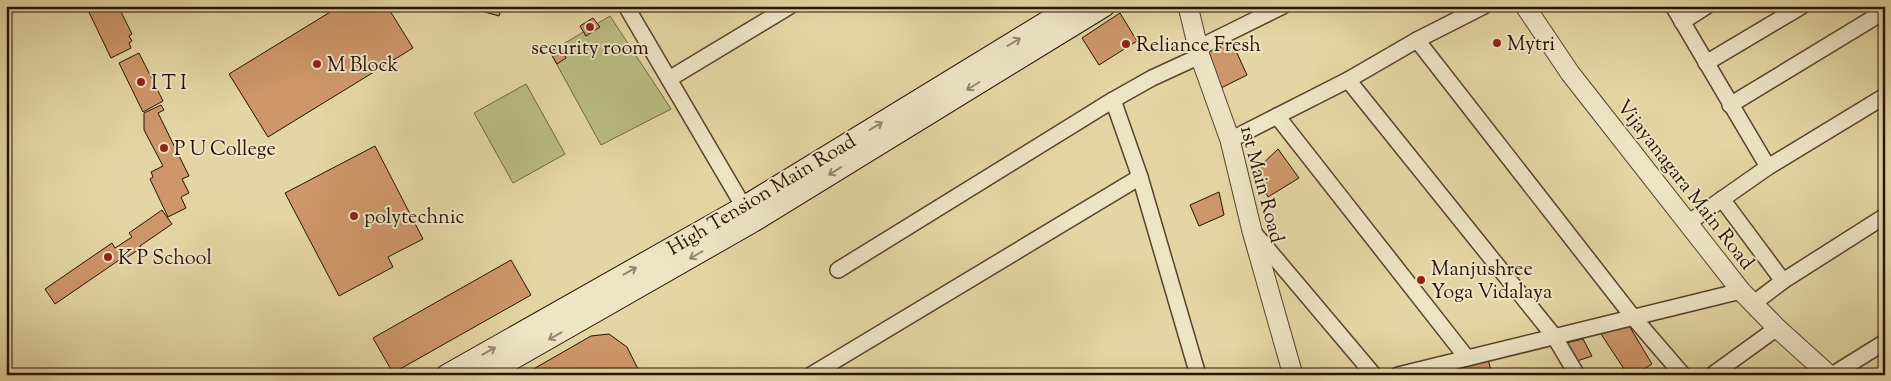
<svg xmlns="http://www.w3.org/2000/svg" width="1891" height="381" viewBox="0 0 1891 381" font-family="'Sorts Mill Goudy',serif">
<rect width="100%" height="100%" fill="#e4d6a4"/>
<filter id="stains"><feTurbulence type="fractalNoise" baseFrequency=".004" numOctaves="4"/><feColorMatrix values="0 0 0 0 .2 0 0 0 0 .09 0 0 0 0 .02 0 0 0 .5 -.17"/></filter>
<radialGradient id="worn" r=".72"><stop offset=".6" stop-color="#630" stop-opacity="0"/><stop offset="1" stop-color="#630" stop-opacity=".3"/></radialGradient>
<g fill="#b9bc82" stroke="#706643">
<polygon points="610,16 671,109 601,145 550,52"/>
<polygon points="526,84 565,154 513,183 474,113"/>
</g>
<g fill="#ce976b" stroke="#281104">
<polygon points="86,6 118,6 132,34 129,36 132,41 129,43 131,48 111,58"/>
<polygon points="340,6 387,6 413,48 268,137 229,74"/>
<polygon points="463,6 502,6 499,16"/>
<polygon points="1120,13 1137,41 1099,65 1082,38"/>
<polygon points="593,18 600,27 586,36 580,26"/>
<polygon points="1232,42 1247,75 1221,88 1209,52"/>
<polygon points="560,46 566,58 557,64 550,52"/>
<polygon points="139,53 163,101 143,112 119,63"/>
<polygon points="161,105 164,110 158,113 189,176 182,179 189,193 181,197 186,208 168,217 150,179 153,177 151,172 163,166 144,130 144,113"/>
<polygon points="375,146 423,239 388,257 393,267 339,296 285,193"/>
<polygon points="1278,149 1299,178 1268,197 1255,171"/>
<polygon points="1219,192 1224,215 1199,226 1190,205"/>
<polygon points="162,210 172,224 140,246 141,248 126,258 125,256 55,304 45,289 112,243 115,248 132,237 129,233"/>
<polygon points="511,260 531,295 393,373 373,338"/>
<polygon points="1628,324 1652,364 1634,375 1628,375 1601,334"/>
<polygon points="609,334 627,347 641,375 523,375 591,336"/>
<polygon points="1583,339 1592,356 1577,361 1566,343"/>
<polygon points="1488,359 1492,375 1468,375 1465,366"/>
<polygon points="1462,368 1464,375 1446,375 1445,372"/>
</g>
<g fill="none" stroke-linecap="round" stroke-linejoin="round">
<g stroke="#57422c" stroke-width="18">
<g id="minor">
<polyline points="626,6 748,214"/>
<polyline points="1673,6 1768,167"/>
<polyline points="1682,22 1707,6"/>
<polyline points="1417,40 1633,317 1683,375"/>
<polyline points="1198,48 1283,6"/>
<polyline points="1706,63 1802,6"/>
<polyline points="669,79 790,6"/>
<polyline points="1348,80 1554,336 1577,375"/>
<polyline points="1113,100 1140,177 1198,375"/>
<polyline points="1730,105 1885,11"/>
<polyline points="1277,116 1467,358"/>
<polyline points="1230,140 1348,80 1417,40 1484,6"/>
<polyline points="1722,199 1783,281"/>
<polyline points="1688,223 1768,167 1885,96"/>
<polyline points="1255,234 1374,375"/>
<polyline points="838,270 1113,100 1152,78 1200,56"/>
<polyline points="1754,303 1783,281 1885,216"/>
<polyline points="811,375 1140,177"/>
<polyline points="1398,375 1741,291"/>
<polyline points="1712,375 1777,328"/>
<polyline points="1832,375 1885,342"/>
</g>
</g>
<g stroke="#57422c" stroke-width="21">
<g id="tertiary">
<polyline points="1188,6 1200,56 1230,140 1252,231 1293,375"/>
<polyline points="1525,6 1570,73 1741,291 1777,328 1829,375"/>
</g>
</g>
<g stroke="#281104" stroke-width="22">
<g id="secondary">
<polyline points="446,375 743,207 1072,6"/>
<polyline points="485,375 753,222 1105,6"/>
</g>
</g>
<use href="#minor" stroke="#ede4c4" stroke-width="15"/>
<use href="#tertiary" stroke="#ede4c4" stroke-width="19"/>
<use href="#secondary" stroke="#ede4c4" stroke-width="20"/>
</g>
<defs><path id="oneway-shaft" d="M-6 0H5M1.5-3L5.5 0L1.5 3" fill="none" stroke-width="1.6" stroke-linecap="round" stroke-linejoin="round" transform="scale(1.25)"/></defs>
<g stroke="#94856e">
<use href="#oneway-shaft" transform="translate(1014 42) rotate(-31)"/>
<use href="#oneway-shaft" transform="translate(973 86) rotate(148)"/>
<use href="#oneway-shaft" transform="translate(876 126) rotate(-31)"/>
<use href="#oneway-shaft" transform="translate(835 171) rotate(148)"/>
<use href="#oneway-shaft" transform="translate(696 255) rotate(150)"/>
<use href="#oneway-shaft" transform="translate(630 271) rotate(-29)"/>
<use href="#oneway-shaft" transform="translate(555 336) rotate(151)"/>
<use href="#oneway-shaft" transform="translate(489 351) rotate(-29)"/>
</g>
<g fill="#8f2418" stroke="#ede4c4" stroke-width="2">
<circle cx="590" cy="27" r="5"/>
<circle cx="1497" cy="43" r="5"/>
<circle cx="1126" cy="44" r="5"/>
<circle cx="317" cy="64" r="5"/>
<circle cx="141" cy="82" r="5"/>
<circle cx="164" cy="148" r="5"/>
<circle cx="354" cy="216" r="5"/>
<circle cx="108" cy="257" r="5"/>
<circle cx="1421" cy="280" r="5"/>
</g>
<g text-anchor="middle" stroke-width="4" stroke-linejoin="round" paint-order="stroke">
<g font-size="20" fill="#281104" stroke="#ede4c4" text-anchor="start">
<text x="1507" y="50">Mytri</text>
<text x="1136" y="51">Reliance Fresh</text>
<text x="590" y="54" text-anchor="middle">security room</text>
<text x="327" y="71">M Block</text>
<text x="151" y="89">I T I</text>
<text x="174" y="155">P U College</text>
<text x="364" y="223">polytechnic</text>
<text x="118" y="264">K P School</text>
<text x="1431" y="275">Manjushree<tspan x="1431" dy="23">Yoga Vidalaya</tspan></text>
</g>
<g font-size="20" fill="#281104" stroke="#ede4c4">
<text transform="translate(1263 184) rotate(75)" y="7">1st Main Road</text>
<text transform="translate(1686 184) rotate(52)" y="7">Vijayanagara Main Road</text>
<text transform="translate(761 194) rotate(-31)" y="7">High Tension Main Road</text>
</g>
</g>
<rect width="1891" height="381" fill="none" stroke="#e4d6a4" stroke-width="25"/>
<rect x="8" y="8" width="1876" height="366" fill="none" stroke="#281104" stroke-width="2.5"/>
<rect x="12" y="12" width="1866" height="356" fill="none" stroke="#281104"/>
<rect width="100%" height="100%" filter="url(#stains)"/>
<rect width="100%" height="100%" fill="url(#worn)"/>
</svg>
